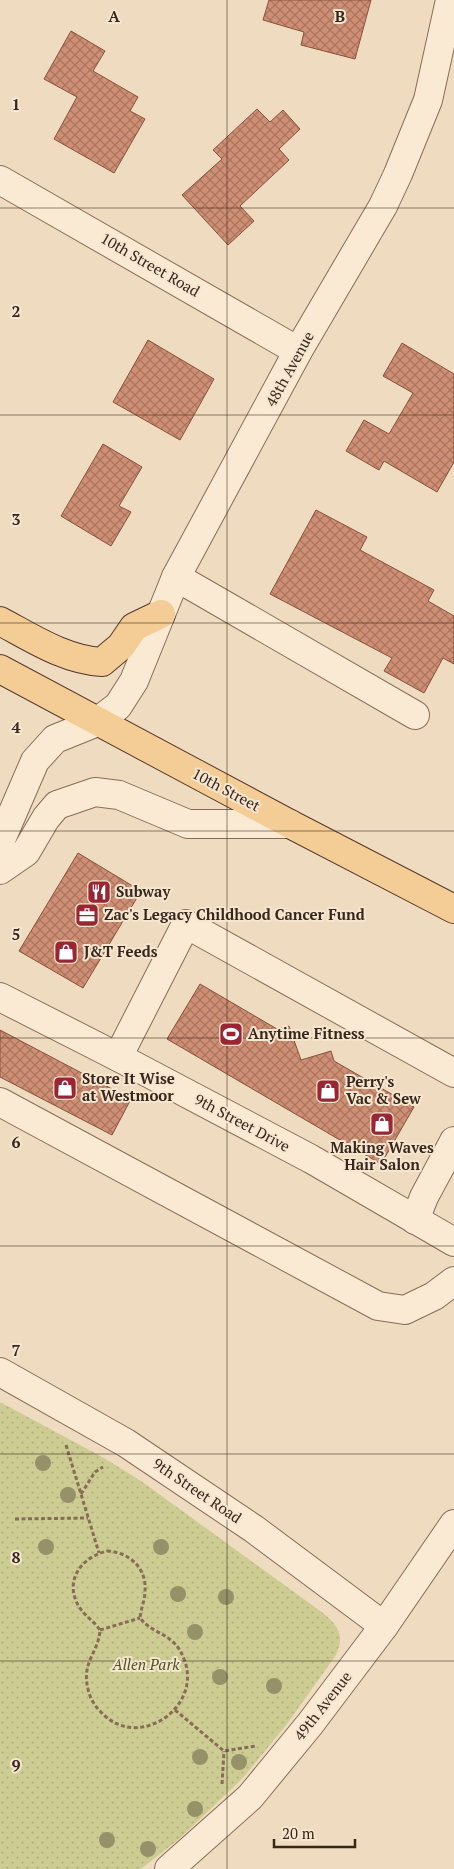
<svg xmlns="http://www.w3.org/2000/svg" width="454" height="1869" viewBox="0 0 454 1869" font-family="'PT Serif',serif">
<defs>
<pattern id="park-dots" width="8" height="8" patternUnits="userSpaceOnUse" patternTransform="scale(1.25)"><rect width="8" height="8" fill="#cdcd93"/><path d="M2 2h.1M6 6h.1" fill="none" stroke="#b1b07e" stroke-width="1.8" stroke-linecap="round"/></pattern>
<pattern id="building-cross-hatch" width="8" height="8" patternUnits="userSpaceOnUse" patternTransform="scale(1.25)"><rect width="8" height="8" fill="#cf8f74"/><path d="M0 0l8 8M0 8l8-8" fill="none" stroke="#a9755e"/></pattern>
</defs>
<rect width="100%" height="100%" fill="#efdbbf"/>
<path fill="url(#park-dots)" d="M0,1402L104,1458L141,1481L323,1613C338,1626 345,1635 336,1655L287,1724L243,1778L179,1839L141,1869H0Z"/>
<g fill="url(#building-cross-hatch)" stroke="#89513c">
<polygon points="269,0 371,0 355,59 301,45 304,32 263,20"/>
<polygon points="71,31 105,51 93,71 138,97 130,111 145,119 114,173 54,139 77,97 44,79"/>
<polygon points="257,109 270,122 283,110 300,129 279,149 289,160 240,206 254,221 228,245 182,195 222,159 213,150"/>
<polygon points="148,340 214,379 180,440 113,402"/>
<polygon points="402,343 454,374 454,462 437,492 384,461 379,470 346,451 364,420 389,434 413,393 383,376"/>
<polygon points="103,444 142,467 119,506 131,512 111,546 61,516"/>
<polygon points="316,510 367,537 360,550 434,590 428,601 454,616 454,664 443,658 424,693 384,671 392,658 270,594"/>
<polygon points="78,853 141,891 83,988 19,951"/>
<polygon points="200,984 277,1029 289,1026 301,1060 331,1051 334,1061 414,1107 381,1164 167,1039"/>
<polygon points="0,1030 131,1099 112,1135 0,1077"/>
</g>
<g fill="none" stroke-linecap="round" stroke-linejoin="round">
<g stroke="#896c57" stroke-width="30">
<g id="minor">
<polyline points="0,180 298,351"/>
<polyline points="176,577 415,715"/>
<polyline points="0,842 35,761 55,739 97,722 118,706 134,681 176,577 298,351 383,206 398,174 428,100 450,0"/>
<polyline points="0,870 26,852 46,818 57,805 95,792 119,795 188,824 290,824"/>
<polyline points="0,997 118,1057 311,1159 454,1242"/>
<polyline points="118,1057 186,924 454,1073"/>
<polyline points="0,1102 378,1306 405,1310 434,1296 454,1281"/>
<polyline points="415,1220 424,1197 454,1141"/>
<polyline points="0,1372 126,1443 254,1529 384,1626"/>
<polyline points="169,1869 250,1797 310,1724 384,1626 454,1524"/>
</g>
</g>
<g stroke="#563a2c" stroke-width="30">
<g id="major">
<path d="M0,621C32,638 65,660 102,662L121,646L134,627L161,614"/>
<polyline points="0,669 290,824 454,909"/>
</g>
</g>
<g stroke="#896c57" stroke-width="3" stroke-dasharray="4 2.5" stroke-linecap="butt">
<polyline points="66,1445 99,1553"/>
<polyline points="81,1494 95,1472 103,1467"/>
<polyline points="15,1519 88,1518"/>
<path d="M107,1551C129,1552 147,1568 145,1591C145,1600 141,1608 140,1618C154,1636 174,1632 184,1659C203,1706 141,1750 104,1715C96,1708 90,1699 88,1689C81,1662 99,1652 100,1630C94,1621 82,1614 77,1603C65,1578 83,1557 107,1551Z"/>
<polyline points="100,1630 140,1618"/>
<polyline points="175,1710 224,1751 256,1746"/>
<polyline points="222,1784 224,1751"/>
</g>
<use href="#minor" stroke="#faead3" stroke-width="28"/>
<use href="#major" stroke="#f4cc95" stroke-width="28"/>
</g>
<g fill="#969169">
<circle cx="43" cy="1463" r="8"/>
<circle cx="68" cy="1495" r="8"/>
<circle cx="46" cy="1547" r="8"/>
<circle cx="161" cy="1547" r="8"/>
<circle cx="178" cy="1594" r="8"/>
<circle cx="226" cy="1597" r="8"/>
<circle cx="195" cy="1632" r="8"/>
<circle cx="220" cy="1677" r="8"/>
<circle cx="274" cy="1686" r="8"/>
<circle cx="200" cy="1757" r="8"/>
<circle cx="239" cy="1762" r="8"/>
<circle cx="195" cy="1809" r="8"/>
<circle cx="107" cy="1840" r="8"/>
<circle cx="148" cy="1849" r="8"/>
</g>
<path fill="none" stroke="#37261c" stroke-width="1" stroke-opacity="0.55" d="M227,0V1869M0,208H454M0,415H454M0,623H454M0,831H454M0,1038H454M0,1246H454M0,1454H454M0,1661H454"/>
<defs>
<g id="restaurant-square" transform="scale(1.25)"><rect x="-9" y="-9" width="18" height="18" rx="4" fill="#9a2533" stroke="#f6e6cf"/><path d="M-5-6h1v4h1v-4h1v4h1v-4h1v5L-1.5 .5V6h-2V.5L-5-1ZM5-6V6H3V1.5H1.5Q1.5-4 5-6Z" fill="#fff"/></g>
<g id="office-square" transform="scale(1.25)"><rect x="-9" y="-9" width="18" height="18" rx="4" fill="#9a2533" stroke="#f6e6cf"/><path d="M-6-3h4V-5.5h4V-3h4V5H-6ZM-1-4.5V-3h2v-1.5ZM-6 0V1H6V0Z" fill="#fff"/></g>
<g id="shop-square" transform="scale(1.25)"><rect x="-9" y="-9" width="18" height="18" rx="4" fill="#9a2533" stroke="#f6e6cf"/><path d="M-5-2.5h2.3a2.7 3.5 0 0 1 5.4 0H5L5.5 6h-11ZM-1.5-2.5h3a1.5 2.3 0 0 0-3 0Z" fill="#fff"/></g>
<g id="stadium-square" transform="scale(1.25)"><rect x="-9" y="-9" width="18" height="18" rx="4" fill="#9a2533" stroke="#f6e6cf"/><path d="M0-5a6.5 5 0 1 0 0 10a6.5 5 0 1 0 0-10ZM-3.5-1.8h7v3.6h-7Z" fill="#fff"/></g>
</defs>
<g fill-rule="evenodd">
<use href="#restaurant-square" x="99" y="892"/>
<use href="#office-square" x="87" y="915"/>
<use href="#shop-square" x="66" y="952"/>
<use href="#stadium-square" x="231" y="1034"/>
<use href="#shop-square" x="65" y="1088"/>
<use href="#shop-square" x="328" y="1091"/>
<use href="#shop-square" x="382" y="1124"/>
</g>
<g text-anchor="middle" stroke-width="4" stroke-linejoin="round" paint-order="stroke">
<g font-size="15" fill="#37261c" stroke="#f6e6cf">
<text transform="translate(150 265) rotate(30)" y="5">10th Street Road</text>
<text transform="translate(290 369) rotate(-61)" y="5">48th Avenue</text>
<text transform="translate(226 790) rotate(28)" y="5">10th Street</text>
<text transform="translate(242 1123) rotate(28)" y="5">9th Street Drive</text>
<text transform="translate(197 1491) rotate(34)" y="5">9th Street Road</text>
<text transform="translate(323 1706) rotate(-52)" y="5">49th Avenue</text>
</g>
<g font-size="15" font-weight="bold" fill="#37261c" stroke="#f6e6cf" text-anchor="start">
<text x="116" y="897">Subway</text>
<text x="104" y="920">Zac's Legacy Childhood Cancer Fund</text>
<text x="84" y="957">J&amp;T Feeds</text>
<text x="248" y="1039">Anytime Fitness</text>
<text x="82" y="1084">Store It Wise<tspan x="82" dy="17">at Westmoor</tspan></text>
<text x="346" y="1087">Perry's<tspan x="346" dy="17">Vac &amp; Sew</tspan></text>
<text x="382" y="1153" text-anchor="middle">Making Waves<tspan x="382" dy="17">Hair Salon</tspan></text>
</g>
<g font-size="15" font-style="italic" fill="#4e5522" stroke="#f6e6cf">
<text x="146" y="1670">Allen Park</text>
</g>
</g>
<g font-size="16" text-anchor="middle" font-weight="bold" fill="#37261c" stroke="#f6e6cf" stroke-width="4" stroke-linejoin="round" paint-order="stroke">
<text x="114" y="22">A</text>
<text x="340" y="22">B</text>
<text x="16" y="110">1</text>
<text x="16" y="317">2</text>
<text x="16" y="525">3</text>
<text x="16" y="733">4</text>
<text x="16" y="940">5</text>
<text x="16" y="1148">6</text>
<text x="16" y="1356">7</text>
<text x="16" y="1563">8</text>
<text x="16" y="1771">9</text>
</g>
<path d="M274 1839v8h81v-8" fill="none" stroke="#37261c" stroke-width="2.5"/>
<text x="282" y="1839" font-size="15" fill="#37261c" stroke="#f6e6cf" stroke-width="4" paint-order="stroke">20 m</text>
</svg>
